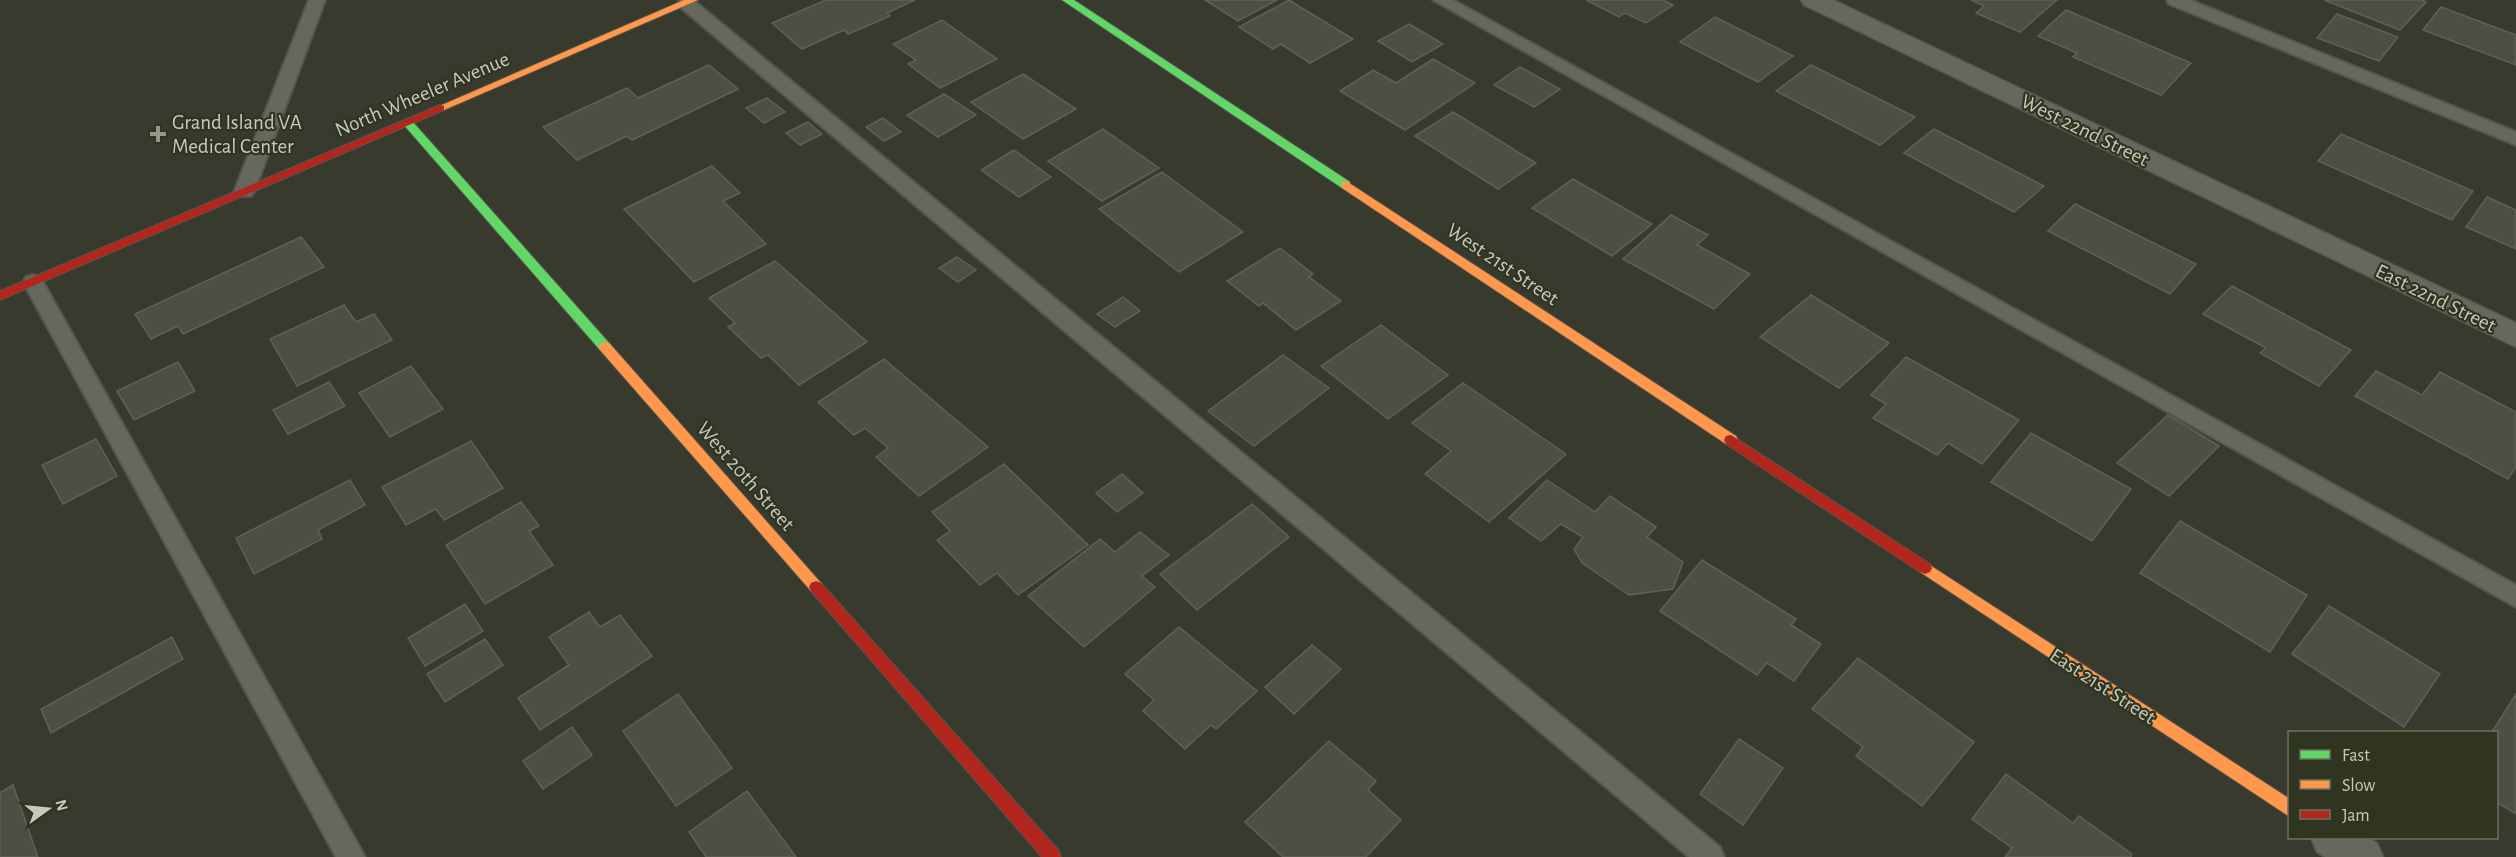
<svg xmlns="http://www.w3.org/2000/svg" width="2516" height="857" viewBox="0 0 2516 857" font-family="'Alegreya Sans',sans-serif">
<rect width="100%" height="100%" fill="#383a2e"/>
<g fill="#4d4f45" stroke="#5f6156" stroke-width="1.5">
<polygon points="826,0 915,0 887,13 890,16 848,34 844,30 802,49 772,23"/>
<polygon points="1205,0 1277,0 1238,21"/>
<polygon points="1289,0 1353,39 1310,63 1281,44 1273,49 1239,27"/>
<polygon points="1586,0 1663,0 1673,5 1646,23 1625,13 1619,17"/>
<polygon points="1971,0 2057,0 2020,32 1976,13 1984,6"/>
<polygon points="2324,0 2422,0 2426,2 2400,30"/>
<polygon points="2441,7 2516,35 2516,65 2423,30"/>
<polygon points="2066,10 2191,63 2161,95 2073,57 2077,53 2038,36"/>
<polygon points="2337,14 2398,37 2379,61 2317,38"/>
<polygon points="1715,17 1793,56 1758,82 1680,42"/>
<polygon points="942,20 997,59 940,88 908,64 916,60 893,44"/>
<polygon points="1409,24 1443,44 1412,62 1378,41"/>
<polygon points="1433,59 1475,83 1405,130 1340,91 1373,70 1396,83"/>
<polygon points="709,65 738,89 632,140 627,136 577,160 543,127 627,88 638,98"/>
<polygon points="1811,65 1915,117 1880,145 1776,91"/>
<polygon points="1520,67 1560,89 1534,107 1494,85"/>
<polygon points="1023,74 1076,109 1023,139 971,102"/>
<polygon points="944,94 976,115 938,137 907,115"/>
<polygon points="767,98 785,112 764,123 746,108"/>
<polygon points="1453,112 1536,163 1498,189 1415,136"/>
<polygon points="883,118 901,132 884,141 866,127"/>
<polygon points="808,122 822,134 800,145 786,133"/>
<polygon points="1103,129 1159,168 1102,201 1048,161"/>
<polygon points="1934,129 2044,186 2014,212 1904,153"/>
<polygon points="2341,134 2473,191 2452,220 2318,161"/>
<polygon points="1014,150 1051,177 1019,197 981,170"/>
<polygon points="712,166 740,193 723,201 766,244 694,282 624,209"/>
<polygon points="1162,172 1243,232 1179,272 1099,209"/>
<polygon points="1573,179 1652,224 1612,256 1532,208"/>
<polygon points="2487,197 2516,210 2516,249 2466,227"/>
<polygon points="2075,204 2196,264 2170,294 2048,231"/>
<polygon points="1671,215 1708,235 1697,245 1750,274 1714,309 1623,259"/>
<polygon points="301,237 324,267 183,334 178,326 151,339 135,314"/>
<polygon points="1280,248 1313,274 1309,277 1341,301 1296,330 1263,303 1259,306 1227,281"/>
<polygon points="957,257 976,270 958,282 939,268"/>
<polygon points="775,261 867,342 799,385 768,355 761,358 728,327 735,323 709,298"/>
<polygon points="2232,286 2351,350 2319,386 2260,353 2266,348 2203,314"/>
<polygon points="1811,295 1889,343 1839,388 1760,337"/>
<polygon points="1123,297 1140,311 1115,327 1097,314"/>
<polygon points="344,305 356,322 374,314 392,340 297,386 270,339"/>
<polygon points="1381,325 1448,375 1388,419 1321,366"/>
<polygon points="1283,355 1329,388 1254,446 1208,411"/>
<polygon points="1906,357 2019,420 1982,464 1948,443 1937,455 1873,418 1886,404 1871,395"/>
<polygon points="884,359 988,447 919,496 876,457 888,448 865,428 854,435 818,402"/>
<polygon points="178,362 195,391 134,420 117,391"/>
<polygon points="411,366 443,409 390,437 359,393"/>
<polygon points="2376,371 2422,395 2440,372 2516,412 2516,467 2508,479 2355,396"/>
<polygon points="329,382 345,406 288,434 273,410"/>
<polygon points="1463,383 1566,454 1489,522 1425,474 1451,451 1412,423"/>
<polygon points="2168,415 2219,446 2169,496 2117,463"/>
<polygon points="2031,433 2131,489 2092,541 1991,482"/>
<polygon points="96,439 117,476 63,504 42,465"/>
<polygon points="471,441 503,488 444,520 436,509 406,525 382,487"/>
<polygon points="1004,464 1088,545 1018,595 997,573 980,585 937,540 950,531 932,512"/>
<polygon points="1122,474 1143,493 1117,512 1096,493"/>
<polygon points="350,480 365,505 318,530 322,539 254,574 236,538"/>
<polygon points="1547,480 1595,512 1610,496 1656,527 1647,537 1683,562 1673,589 1629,595 1582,563 1574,549 1583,537 1561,524 1541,541 1509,518"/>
<polygon points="521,502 539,526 529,531 553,565 485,604 446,545"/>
<polygon points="1252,504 1289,537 1197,610 1160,574"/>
<polygon points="2180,521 2307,595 2270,652 2140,573"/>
<polygon points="1140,532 1169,555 1142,576 1155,587 1084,647 1028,596 1100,539 1115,552"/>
<polygon points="1702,560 1796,619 1791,625 1821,644 1794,681 1767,663 1757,675 1660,611"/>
<polygon points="465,604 483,631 425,666 408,638"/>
<polygon points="2329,606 2440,674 2404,727 2292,654"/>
<polygon points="589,612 600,627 620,615 652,656 540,730 518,698 569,665 549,637"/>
<polygon points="1179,627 1257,691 1216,729 1211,725 1185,749 1143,711 1154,700 1125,674"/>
<polygon points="172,637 183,659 51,733 41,709"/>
<polygon points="485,639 503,665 445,702 427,674"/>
<polygon points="1312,645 1341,669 1294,714 1265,687"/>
<polygon points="1858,658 1974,742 1922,806 1856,756 1863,747 1812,709"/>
<polygon points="678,694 732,768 676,806 623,731"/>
<polygon points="2516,694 2516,814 2496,802 2496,732 2492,732"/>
<polygon points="572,727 592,755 543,789 523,761"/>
<polygon points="1739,739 1783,768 1743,825 1700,794"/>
<polygon points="1329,741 1376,781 1368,790 1401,820 1366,857 1283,857 1245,822"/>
<polygon points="2006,774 2073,823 2079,816 2132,854 2131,857 2005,857 2012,848 1972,819"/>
<polygon points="13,785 38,857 0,857 0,793"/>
<polygon points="747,791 796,857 706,857 689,832"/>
</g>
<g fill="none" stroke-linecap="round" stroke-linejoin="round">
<g stroke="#54564d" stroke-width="4">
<g id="lane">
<polygon points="309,0 325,0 254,192 251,196 237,196 234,192"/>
<polygon points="680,0 693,0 1720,847 1724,857 1689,857 680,7 678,3"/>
<polygon points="1433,0 1453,0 2516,585 2516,607"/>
<polygon points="2167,0 2190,0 2516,132 2516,145 2169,4"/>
<polygon points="33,275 40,277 43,282 365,857 336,857 23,282 26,277"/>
</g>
</g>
<g stroke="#54564d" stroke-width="3">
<g id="street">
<polygon points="1801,0 1833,0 2516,323 2516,347 1804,5"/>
<polygon points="2311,838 2368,838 2377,843 2383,857 2325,857 2317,852"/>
</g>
</g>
<g stroke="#54564d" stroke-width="2">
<g id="fast">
<polygon points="1062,0 1074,0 1350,182 1350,188 1342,188"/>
<polygon points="408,120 412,121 610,344 611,347 610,350 600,350 404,125 402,123"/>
</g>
</g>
<g stroke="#54564d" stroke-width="2">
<g id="slow">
<polygon points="684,0 698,0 444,110 440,111 435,108"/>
<polygon points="1346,181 1736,436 1738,440 1736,444 1726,444 1342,188 1342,182"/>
<polygon points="605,342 610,344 821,583 823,587 821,591 816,593 811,591 600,350 599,347 600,344"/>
<polygon points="1925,562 2290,799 2290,817 1920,572 1918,568 1920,564"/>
</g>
</g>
<g stroke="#54564d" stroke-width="2">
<g id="jam">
<polygon points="440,105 444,106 444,110 0,300 0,291"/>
<polygon points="1731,435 1930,564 1932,568 1930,572 1925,574 1920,572 1726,444 1724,440 1726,436"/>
<polygon points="816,581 821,583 1059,851 1061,857 1042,857 811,591 809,587 811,583"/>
</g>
</g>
<use href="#lane" fill="#66685e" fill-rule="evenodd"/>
<use href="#street" fill="#66685e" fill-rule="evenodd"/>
<use href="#fast" fill="#63d668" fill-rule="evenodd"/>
<use href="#slow" fill="#ff974d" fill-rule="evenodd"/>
<use href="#jam" fill="#b3261e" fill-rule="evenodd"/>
</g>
<path fill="#949888" stroke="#303521" stroke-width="2" d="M155 125h6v6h6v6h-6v6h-6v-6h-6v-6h6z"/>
<g text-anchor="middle" stroke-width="4.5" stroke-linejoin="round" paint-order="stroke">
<g font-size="21" fill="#c5cab9" stroke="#303521">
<text transform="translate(422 94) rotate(-23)" y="7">North Wheeler Avenue</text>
<text transform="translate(2085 130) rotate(26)" y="7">West 22nd Street</text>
<text transform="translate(1503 264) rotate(34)" y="7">West 21st Street</text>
<text transform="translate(2436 298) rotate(26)" y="7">East 22nd Street</text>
<text transform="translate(746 476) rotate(49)" y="7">West 20th Street</text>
<text transform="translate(2103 686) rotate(33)" y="7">East 21st Street</text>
</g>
<g font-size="21" fill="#c5cab9" stroke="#303521" text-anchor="start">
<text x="172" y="129">Grand Island VA<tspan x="172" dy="24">Medical Center</tspan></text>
</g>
</g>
<rect x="2288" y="731" width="210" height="108" fill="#303521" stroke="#6c715e" stroke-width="1.5"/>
<rect x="2300" y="750" width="30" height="9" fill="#63d668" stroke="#6c715e" stroke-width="1.5"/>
<text x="2342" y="761" font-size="18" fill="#c5cab9">Fast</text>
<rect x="2300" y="780" width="30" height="9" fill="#ff974d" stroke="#6c715e" stroke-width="1.5"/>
<text x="2342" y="791" font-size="18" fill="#c5cab9">Slow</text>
<rect x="2300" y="810" width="30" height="9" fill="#b3261e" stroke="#6c715e" stroke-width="1.5"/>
<text x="2342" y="821" font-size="18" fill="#c5cab9">Jam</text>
<g transform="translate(48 809) rotate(75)" stroke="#303521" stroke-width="4.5" paint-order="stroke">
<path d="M0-4.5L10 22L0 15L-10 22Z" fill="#c5cab9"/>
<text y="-9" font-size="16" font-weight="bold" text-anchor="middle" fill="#c5cab9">N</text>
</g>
</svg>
